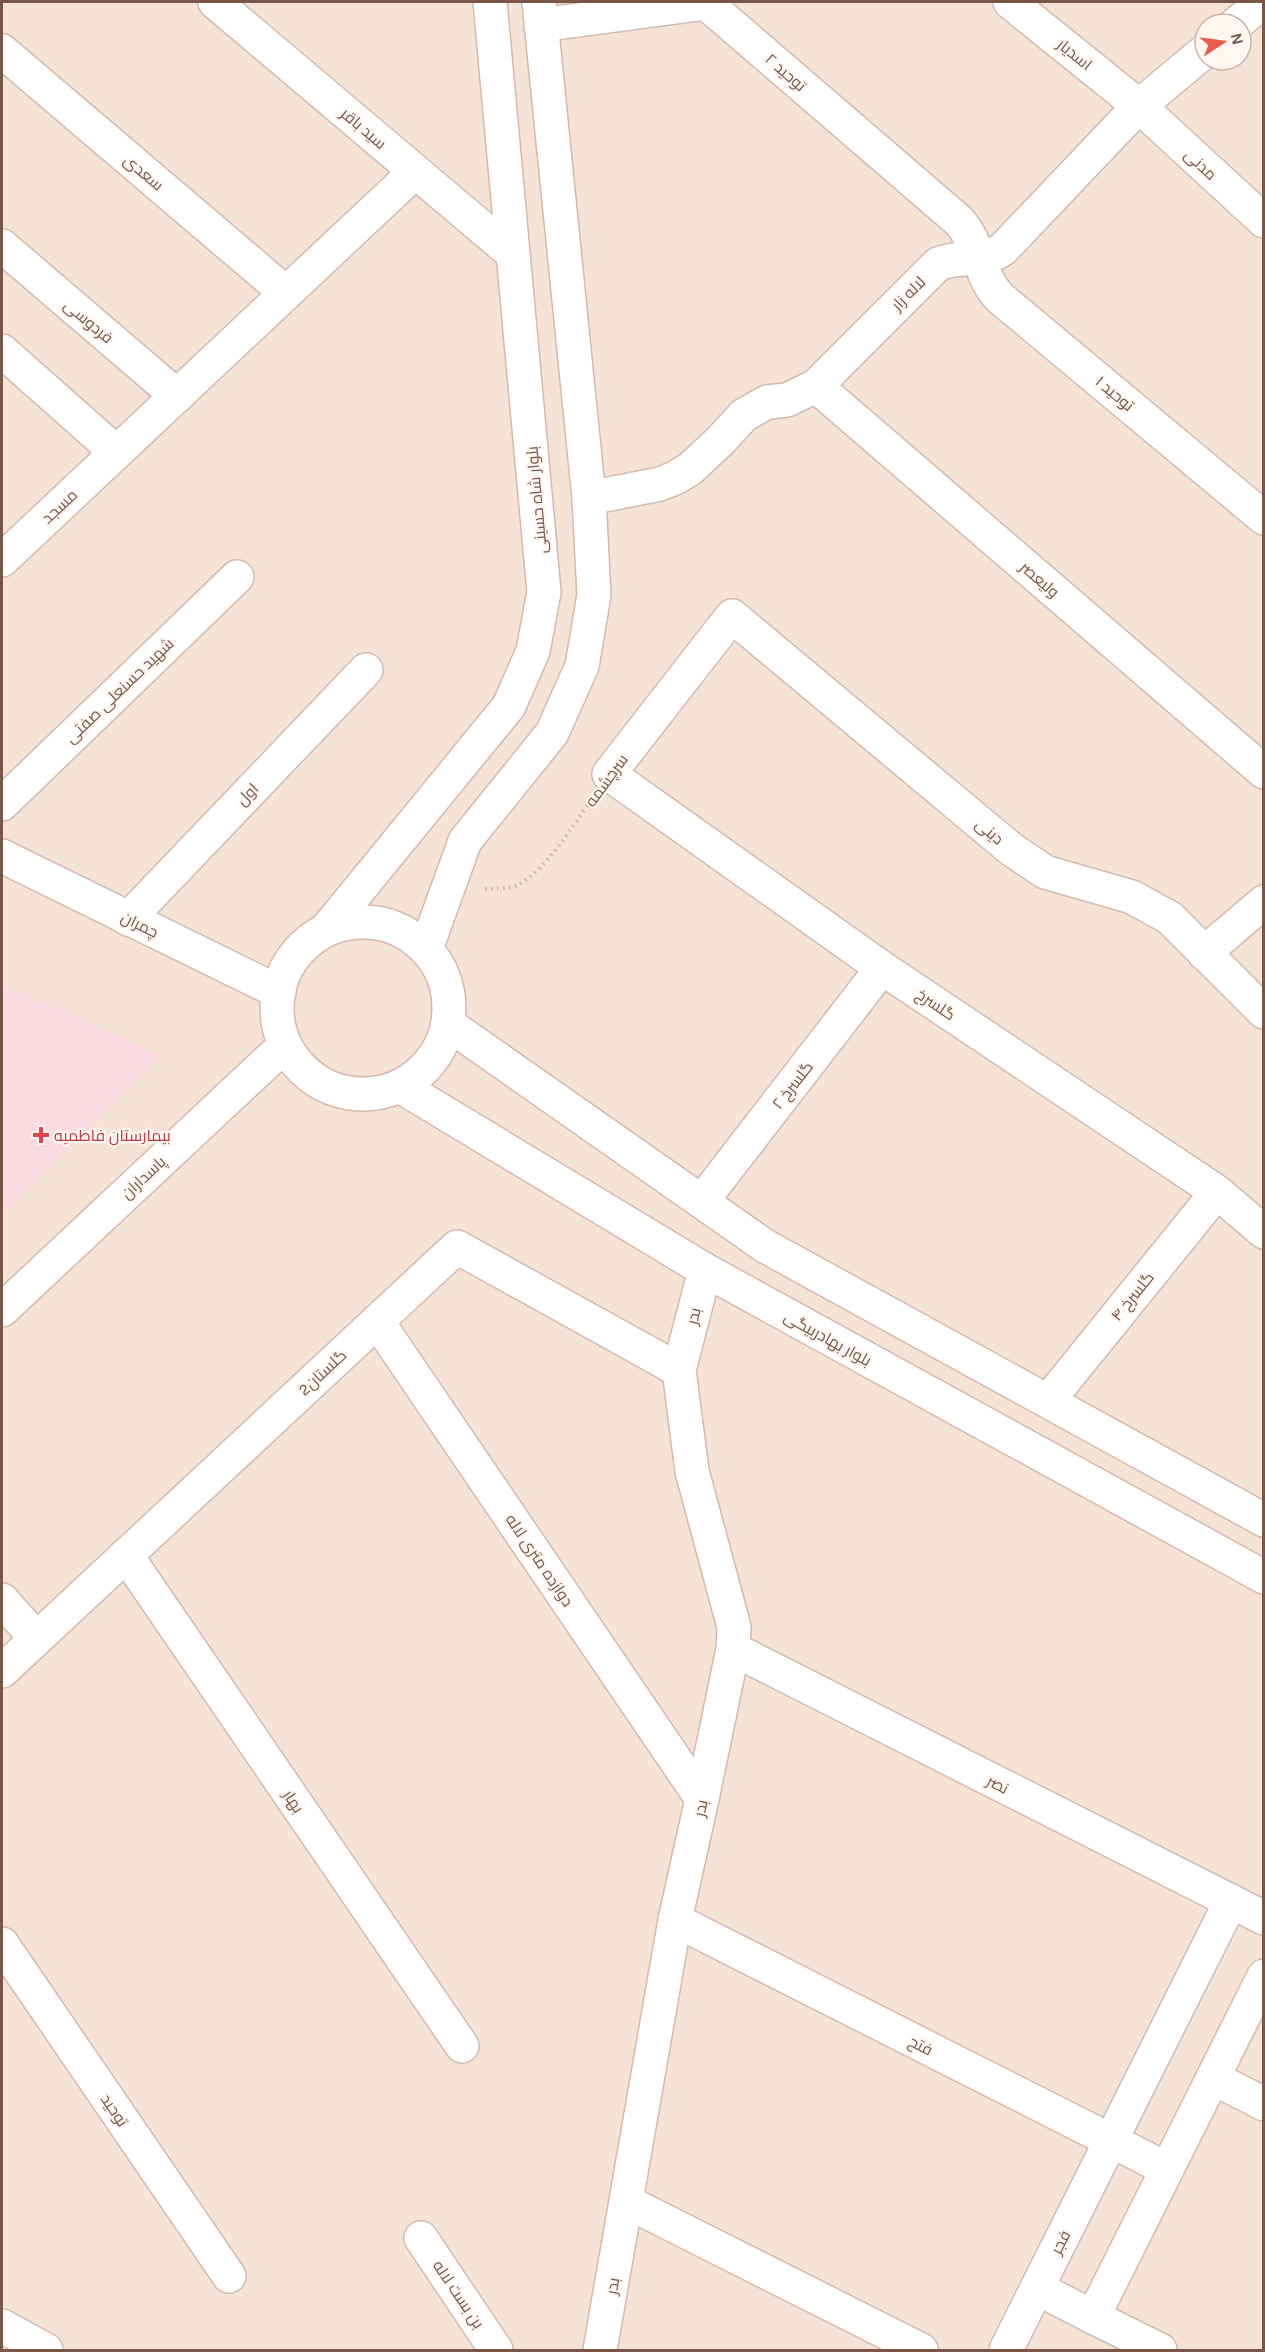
<svg xmlns="http://www.w3.org/2000/svg" width="1265" height="2352" viewBox="0 0 1265 2352" font-family="Karla,Cairo,sans-serif">
<rect width="100%" height="100%" fill="#fdf2e8"/>
<path fill="#f5e3d6" fill-rule="evenodd" d="M2,2H1263V2350H2ZM1205,24H1241V60H1205Z"/>
<polygon fill="#fbdbe2" points="2,984 161,1055 2,1215"/>
<g fill="none" stroke-linecap="round" stroke-linejoin="round">
<g stroke="#d2bbaf" stroke-width="36">
<g id="street">
<polyline points="215,2 513,254"/>
<polyline points="1010,2 1139,106 1264,221"/>
<polyline points="1236,24 1263,2"/>
<path d="M541,25L706,3L959,221C979,243 979,275 999,297L1264,518"/>
<polyline points="2,51 286,293"/>
<polyline points="2,246 177,396"/>
<polyline points="2,351 116,452"/>
<polyline points="816,386 1264,772"/>
<path d="M589,498L660,484L675,478L690,469L720,441L744,415L767,402L787,400L816,386L938,264C959,255 983,263 1003,249L1139,106L1205,51"/>
<polyline points="2,560 415,172"/>
<polyline points="2,804 237,577"/>
<polyline points="2,856 279,992"/>
<polyline points="128,919 366,670"/>
<polyline points="1264,1012 1170,918 1132,897 1045,872 1011,849 732,616 609,774 882,968 1217,1192 1264,1232"/>
<polyline points="702,1201 882,968"/>
<polyline points="377,1321 702,1799"/>
<polyline points="1048,1401 1217,1192"/>
<polyline points="126,1555 462,2046"/>
<polyline points="2,1600 36,1638"/>
<polyline points="733,1649 1264,1918"/>
<polyline points="2,1671 457,1247 679,1370"/>
<polyline points="1231,1901 1037,2288 1093,2317 1264,1976"/>
<polyline points="675,1920 1167,2169"/>
<polyline points="2,1944 229,2276"/>
<polyline points="1213,2078 1264,2104"/>
<polyline points="627,2202 921,2350"/>
<polyline points="421,2238 496,2350"/>
<polyline points="1093,2317 1160,2350"/>
<polyline points="1006,2350 1037,2288"/>
</g>
</g>
<g stroke="#d5baac" stroke-width="36">
<g id="secondary">
<circle cx="363" cy="1008" r="86"/>
<polyline points="326,930 509,706 533,651 544,592 490,2"/>
<polyline points="426,949 465,841 552,733 582,666 594,595 589,498 539,2"/>
<polyline points="1204,953 1264,902"/>
<polyline points="448,1024 765,1246 1264,1520"/>
<polyline points="400,1086 705,1270 1264,1577"/>
<polyline points="2,1310 285,1045"/>
<polyline points="2,2326 46,2350"/>
<polyline points="600,2350 675,1920 702,1799 733,1649 734,1627 692,1471 679,1370 705,1270"/>
</g>
</g>
<path stroke="#d9b0a1" stroke-width="4" stroke-dasharray="1.5 4.5" stroke-linecap="butt" d="M485,889C495,888 510,889 518,885C546,869 571,829 589,803"/>
<use href="#street" stroke="#fff" stroke-width="33"/>
<use href="#secondary" stroke="#fff" stroke-width="33"/>
</g>
<path fill="#e0444e" stroke="#fff7ef" stroke-width="2" d="M38 1126h6v6h6v6h-6v6h-6v-6h-6v-6h6z"/>
<g text-anchor="middle" stroke-width="4.5" stroke-linejoin="round" paint-order="stroke">
<g font-size="16" fill="#78564a" stroke="#fff7ef">
<text transform="translate(1075 54) rotate(39)" y="6">اسدیار</text>
<text transform="translate(786 72) rotate(41)" y="6">توحید ۲</text>
<text transform="translate(364 128) rotate(40)" y="6">سید باقر</text>
<text transform="translate(1201 164) rotate(43)" y="6">مدنی</text>
<text transform="translate(144 172) rotate(40)" y="6">سعدی</text>
<text transform="translate(908 293) rotate(-45)" y="6">لاله زار</text>
<text transform="translate(89 321) rotate(40)" y="6">فردوسی</text>
<text transform="translate(1115 393) rotate(40)" y="6">توحید ۱</text>
<text transform="translate(536 500) rotate(-95)" y="6">بلوار شاه حسینی</text>
<text transform="translate(59 506) rotate(-43)" y="6">مسجد</text>
<text transform="translate(1040 579) rotate(41)" y="6">ولیعصر</text>
<text transform="translate(119 690) rotate(-44)" y="6">شهید حسنعلی صفتی</text>
<text transform="translate(606 780) rotate(-54)" y="6">سرچشمه</text>
<text transform="translate(247 794) rotate(-46)" y="6">اول</text>
<text transform="translate(990 831) rotate(40)" y="6">دینی</text>
<text transform="translate(140 924) rotate(26)" y="6">چمران</text>
<text transform="translate(936 1004) rotate(34)" y="6">گلسرخ</text>
<text transform="translate(792 1085) rotate(-52)" y="6">گلسرخ ۲</text>
<text transform="translate(143 1177) rotate(-43)" y="6">پاسداران</text>
<text transform="translate(1132 1296) rotate(-51)" y="6">گلسرخ ۴</text>
<text transform="translate(693 1316) rotate(-76)" y="6">بدر</text>
<text transform="translate(828 1338) rotate(29)" y="6">بلوار بهادربیگی</text>
<text transform="translate(322 1372) rotate(-43)" y="6">گلستان2</text>
<text transform="translate(540 1560) rotate(56)" y="6">دوازده متری لاله</text>
<text transform="translate(998 1784) rotate(27)" y="6">نصر</text>
<text transform="translate(294 1801) rotate(56)" y="6">بهار</text>
<text transform="translate(700 1808) rotate(-77)" y="6">بدر</text>
<text transform="translate(921 2045) rotate(27)" y="6">فتح</text>
<text transform="translate(115 2110) rotate(56)" y="6">توحید</text>
<text transform="translate(1060 2242) rotate(-63)" y="6">فجر</text>
<text transform="translate(612 2286) rotate(-80)" y="6">بدر</text>
<text transform="translate(459 2294) rotate(56)" y="6">بن بست لاله</text>
</g>
<g font-size="16" fill="#be3a42" stroke="#fff7ef" text-anchor="start">
<text x="54" y="1141">بیمارستان فاطمیه</text>
</g>
</g>
<rect width="1265" height="2352" fill="none" stroke="#78564a" stroke-width="6"/>
<g transform="translate(1223 42) rotate(77)"><circle r="28" fill="#fff7ef" stroke="#c9b7ad" stroke-width="1.5"/>
<path d="M0-4.5L10 22L0 15L-10 22Z" fill="#ea5b4a"/>
<text y="-9" font-size="16" font-weight="bold" text-anchor="middle" fill="#78564a">N</text>
</g>
</svg>
